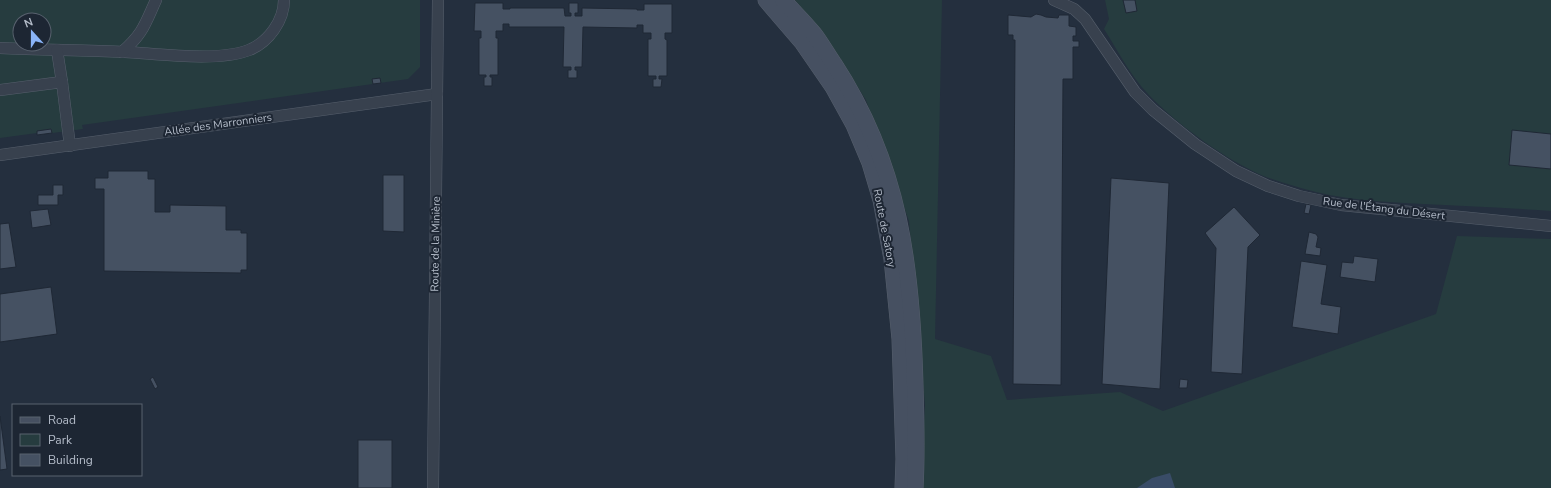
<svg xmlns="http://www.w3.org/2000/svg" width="1551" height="488" viewBox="0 0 1551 488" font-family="'Nunito Sans',sans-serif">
<rect width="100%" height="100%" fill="#242f3e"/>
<g fill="#263c3f" fill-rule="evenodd">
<path d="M0,0H420V67L408,79L82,125L83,129L37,135V133L0,138ZM20,20H44V44H20Z"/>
<polygon points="795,0 942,0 935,339 991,356 1007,400 1120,392 1163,411 1436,314 1457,236 1551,239 1551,488 920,488 925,405 909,221 866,100 824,35"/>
<path d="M1105,0H1551V211C1509,208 1466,206 1424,204C1383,202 1340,200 1301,188C1290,185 1278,181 1266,177C1229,162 1176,124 1148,94C1130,75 1118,51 1104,29L1109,19Z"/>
</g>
<polygon fill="#394c67" points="1170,473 1175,488 1137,488 1152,478"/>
<g fill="#455162" stroke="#1f2835">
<polygon points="1123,0 1135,0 1137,11 1126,13"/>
<polygon points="475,3 503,3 503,9 510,9 510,8 564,8 565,16 571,16 571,13 569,13 569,3 578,3 578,13 575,13 575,16 582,16 582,8 637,9 637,10 644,10 644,4 672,4 672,33 665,33 665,39 667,40 667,76 659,76 659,79 662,79 661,87 653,87 653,79 656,79 656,76 648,76 648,39 651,39 651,33 643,33 643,25 637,25 637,28 583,27 582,67 575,67 575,70 577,70 577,78 568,78 568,70 571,70 571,67 563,67 564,27 509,27 509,24 503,24 503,31 496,31 496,38 498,38 498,75 490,75 490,77 492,77 492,86 484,86 484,77 486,77 486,75 479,75 479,38 481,38 481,31 474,31"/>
<polygon points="1036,14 1041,15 1046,17 1058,18 1059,15 1069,15 1069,26 1076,27 1076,36 1073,36 1073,41 1079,41 1079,47 1073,47 1073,79 1063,79 1061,385 1013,384 1015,40 1013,40 1013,35 1008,35 1008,15 1031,17"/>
<polygon points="380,78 381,83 373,84 372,79"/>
<polygon points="51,129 52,133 37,135 37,131"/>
<polygon points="1512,130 1551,134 1551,169 1509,165"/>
<polygon points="108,171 148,171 148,179 155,179 155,212 170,212 170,205 226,206 226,230 241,230 241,233 247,233 247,270 241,270 241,273 104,271 104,189 95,189 95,178 108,178"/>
<polygon points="383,175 404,175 404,232 383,231"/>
<polygon points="1111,178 1169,183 1160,389 1102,384"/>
<polygon points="53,185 63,185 63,195 58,195 58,205 38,205 38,195 53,195"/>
<polygon points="1306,204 1311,205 1309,214 1304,213"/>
<polygon points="1234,207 1260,235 1248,247 1242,374 1211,372 1216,248 1205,233"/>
<polygon points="48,209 51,225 32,228 30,211"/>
<polygon points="9,223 16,267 0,269 0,224"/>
<polygon points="1309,232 1316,234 1318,237 1316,247 1321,248 1320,256 1305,254"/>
<polygon points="1354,256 1378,259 1375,282 1340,277 1342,262 1353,263"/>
<polygon points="1301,261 1327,265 1321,304 1341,307 1338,334 1292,327"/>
<polygon points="51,287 57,334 0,342 0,294"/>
<polygon points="153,377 158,387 155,389 150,379"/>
<polygon points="1180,379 1188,380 1187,388 1179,388"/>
<polygon points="0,416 7,469 0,470"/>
<rect x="358" y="440" width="34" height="48"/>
</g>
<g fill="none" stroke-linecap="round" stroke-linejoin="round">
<g stroke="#565f6c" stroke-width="12">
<g id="minor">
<polyline points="1054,0 1074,9 1085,19 1135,92 1153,110 1195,144 1236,171 1268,186 1299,196 1341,205 1551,226"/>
<path d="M0,48C42,50 83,50 125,52C160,54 218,62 249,50C269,42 284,20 284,0"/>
<polyline points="57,50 62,82"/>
<path d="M122,52C143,34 145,24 156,0"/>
<polyline points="0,90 62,82 70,146"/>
<polyline points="0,155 437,94"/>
<polyline points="433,488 438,0"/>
</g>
</g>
<g stroke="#565f6c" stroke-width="17">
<g id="secondary">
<polyline points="766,0 802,42 833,87 854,125 870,163 881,200 892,259 900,339 904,459 903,488"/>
<path d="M783,0C793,11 804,22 814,34C821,43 827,54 834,64C900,165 912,267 915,385C916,419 917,454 915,488"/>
</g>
</g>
<use href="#minor" stroke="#38414e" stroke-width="11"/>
<use href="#secondary" stroke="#465061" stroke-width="16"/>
</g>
<g text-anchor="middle" stroke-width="4" stroke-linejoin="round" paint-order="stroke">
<g font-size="11" fill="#b4bcc9" stroke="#1d2633">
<text transform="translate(218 124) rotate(-8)" y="4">Allée des Marronniers</text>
<text transform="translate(1384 208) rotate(7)" y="4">Rue de l'Étang du Désert</text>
<text transform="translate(885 228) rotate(79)" y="4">Route de Satory</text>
<text transform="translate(435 244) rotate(-89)" y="4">Route de la Minière</text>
</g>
</g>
<rect x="12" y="404" width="130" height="72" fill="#1d2633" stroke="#59626f"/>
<rect x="20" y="417" width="20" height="6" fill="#465061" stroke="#59626f"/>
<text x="48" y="424" font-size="12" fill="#b4bcc9">Road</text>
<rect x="20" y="434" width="20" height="12" fill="#263c3f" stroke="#59626f"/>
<text x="48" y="444" font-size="12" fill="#b4bcc9">Park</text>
<rect x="20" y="454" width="20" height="12" fill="#455162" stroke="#59626f"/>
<text x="48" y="464" font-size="12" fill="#b4bcc9">Building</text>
<g transform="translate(32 32) rotate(339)"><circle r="19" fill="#1d2633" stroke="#59626f"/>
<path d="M0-3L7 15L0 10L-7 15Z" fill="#8ab4f8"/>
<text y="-6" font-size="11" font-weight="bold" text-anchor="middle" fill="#b4bcc9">N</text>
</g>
</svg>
